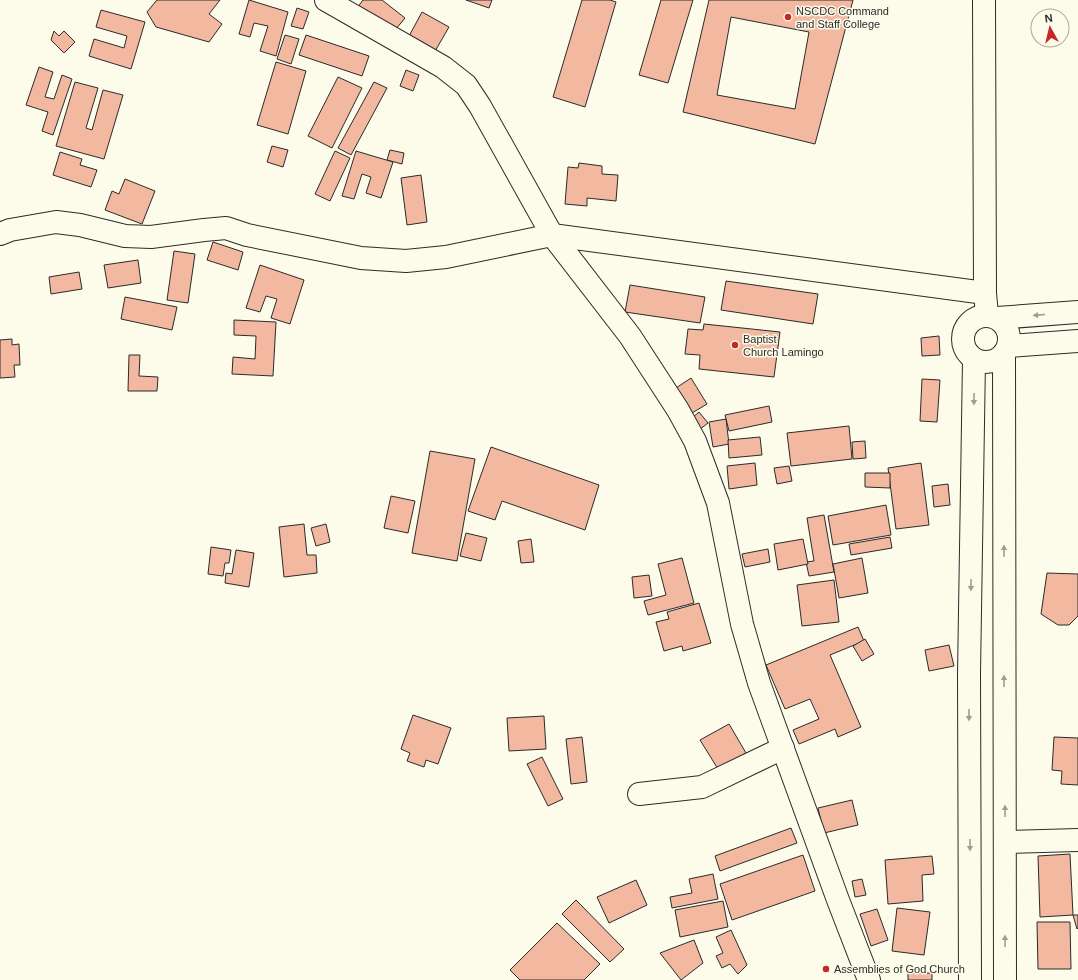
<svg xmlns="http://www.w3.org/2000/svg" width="1078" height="980" viewBox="0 0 1078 980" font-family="Helvetica,sans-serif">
<rect width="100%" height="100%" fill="#fdfbea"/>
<g fill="#f2b8a0" stroke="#2b2b2b" fill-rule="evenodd">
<polygon points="157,0 220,0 209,14 222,24 209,42 156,27 147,12"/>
<polygon points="249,0 288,12 276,56 260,51 268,26 254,23 250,37 239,34"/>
<polygon points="363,0 382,0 405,18 391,35 357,8"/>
<polygon points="466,0 492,0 489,8"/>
<polygon points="582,0 610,0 616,2 585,107 553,97"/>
<polygon points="661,0 693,0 668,83 639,75"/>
<path d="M709,0H853L815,144L683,112ZM731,17L809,32L795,109L717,95Z"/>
<polygon points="297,8 309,12 303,29 291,26"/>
<polygon points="101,10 145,22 131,69 89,56 94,39 124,48 127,36 96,27"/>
<polygon points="422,12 449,27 434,53 408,38"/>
<polygon points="54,31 59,36 64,31 75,42 64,53 51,40"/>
<polygon points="285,35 299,39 291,64 277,59"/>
<polygon points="306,35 369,56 362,76 299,55"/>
<polygon points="276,62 306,71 288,134 257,125"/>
<polygon points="39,67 53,72 45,97 54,99 62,75 72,79 53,135 42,131 48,112 26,105"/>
<polygon points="406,70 419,75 413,91 400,86"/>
<polygon points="338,77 362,88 332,148 308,136"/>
<polygon points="75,82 98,88 86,128 92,130 103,90 123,95 104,159 56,146"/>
<polygon points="374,82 387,88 351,155 338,148"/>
<polygon points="272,146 288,150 283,167 267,162"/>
<polygon points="390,150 404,153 402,164 387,160"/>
<polygon points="335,151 350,158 330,201 315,194"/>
<polygon points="356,151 393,162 381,198 366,193 371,177 362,174 354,199 342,196"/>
<polygon points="60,152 82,159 80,165 97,170 91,187 53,175"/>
<polygon points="579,163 602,166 602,174 618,175 616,201 587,198 587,206 565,204 568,167 578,168"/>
<polygon points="421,175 427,222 407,225 401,178"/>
<polygon points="125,179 155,191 142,224 105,210 112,191 119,194"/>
<polygon points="213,242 243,252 238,270 207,260"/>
<polygon points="174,251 195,254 188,303 167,300"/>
<polygon points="138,260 141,283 108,288 104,265"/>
<polygon points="260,265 304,280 290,324 271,318 277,299 266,296 260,312 246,308"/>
<polygon points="79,272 82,289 51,294 49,277"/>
<polygon points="726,281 818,294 813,324 721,310"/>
<polygon points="630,285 705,297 700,323 625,312"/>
<polygon points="125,297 177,307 172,330 121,319"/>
<polygon points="234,320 276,322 273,376 232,374 233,357 255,359 256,336 234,335"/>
<polygon points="704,324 780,332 774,377 699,369 700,355 685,354 688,329 703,330"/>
<polygon points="939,336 940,355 922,356 921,338"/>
<polygon points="12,339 12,345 19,344 20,365 14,365 15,377 0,378 0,340"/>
<polygon points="129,355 140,355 139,376 158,377 157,391 128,391"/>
<polygon points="691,378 707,404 692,413 676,388"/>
<polygon points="922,379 940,380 937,422 920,421"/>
<polygon points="769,406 772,422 729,431 725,415"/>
<polygon points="699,412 708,423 699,430 691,419"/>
<polygon points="726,419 729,444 713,447 709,422"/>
<polygon points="849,426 852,459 791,466 787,433"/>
<polygon points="760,437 762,455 729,458 728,440"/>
<polygon points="865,441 866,458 853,459 852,442"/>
<polygon points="491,447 599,485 585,530 502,501 495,520 468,511"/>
<polygon points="430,451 475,459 457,561 412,553"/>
<polygon points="755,463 757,485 729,489 727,466"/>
<polygon points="921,463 929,525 896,529 888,468"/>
<polygon points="789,466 792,481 777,484 774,468"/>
<polygon points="865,473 890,473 890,488 865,487"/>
<polygon points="948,484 950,505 934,507 932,486"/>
<polygon points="391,496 415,501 408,533 384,528"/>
<polygon points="886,505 891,535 833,545 828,516"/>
<polygon points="824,515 834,572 809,576 806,562 814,561 807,518"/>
<polygon points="304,524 307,555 316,555 317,573 284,577 279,527"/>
<polygon points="326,524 330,542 316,546 311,528"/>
<polygon points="466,533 487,538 481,561 460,556"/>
<polygon points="890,537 892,548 851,555 849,544"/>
<polygon points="531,539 534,562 521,563 518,541"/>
<polygon points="803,539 808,564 778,570 774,544"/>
<polygon points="211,547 231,550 229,563 225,563 223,576 208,574"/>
<polygon points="768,549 770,562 745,567 742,554"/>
<polygon points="236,550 254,553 249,587 225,583 226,573 232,574"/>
<polygon points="682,558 694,603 648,615 644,601 666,595 658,564"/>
<polygon points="862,558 868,593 839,598 833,564"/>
<polygon points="1047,573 1078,574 1078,616 1069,625 1058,625 1041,614"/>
<polygon points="649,575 652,596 634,598 632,577"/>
<polygon points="834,580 839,622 802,626 797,585"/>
<polygon points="699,603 711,643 683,651 682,646 664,651 656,622 669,619 667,612"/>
<polygon points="858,627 864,641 830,655 861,727 838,737 835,729 799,744 793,730 819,719 810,699 785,709 766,665"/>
<polygon points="865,639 874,654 862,661 853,646"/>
<polygon points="949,645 954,666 929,671 925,650"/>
<polygon points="413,715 451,728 438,764 426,760 424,767 407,761 410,753 401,749"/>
<polygon points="544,716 546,749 509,751 507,718"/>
<polygon points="729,724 746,753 718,769 700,740"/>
<polygon points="582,737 587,782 571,784 566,739"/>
<polygon points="1054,737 1078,738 1078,785 1061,784 1062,771 1052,770"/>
<polygon points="542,757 563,799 548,806 527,764"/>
<polygon points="852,800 858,825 824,833 818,808"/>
<polygon points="791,828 797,843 720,871 715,856"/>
<polygon points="1070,854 1073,915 1040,917 1038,856"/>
<polygon points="803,855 815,891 732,920 720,884"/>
<polygon points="932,856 934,874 922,875 923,901 888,904 885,860"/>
<polygon points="713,874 718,899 672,908 670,897 692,893 689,879"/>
<polygon points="862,879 866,895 855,897 852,881"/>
<polygon points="636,880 647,905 609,923 597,897"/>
<polygon points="576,900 624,949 610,962 562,914"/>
<polygon points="723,901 728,927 680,937 675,910"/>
<polygon points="897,908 930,912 924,955 892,951"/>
<polygon points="877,909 888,940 871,946 860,914"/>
<polygon points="1073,915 1078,915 1078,928 1077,929"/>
<polygon points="1037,922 1070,922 1071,969 1038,969"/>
<polygon points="557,923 600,964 584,980 520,980 510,970"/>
<polygon points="731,930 747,965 738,974 730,964 722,968 716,956 723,953 716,937"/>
<polygon points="694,940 703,963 681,980 660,953"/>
<rect x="908" y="973" width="24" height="7"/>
</g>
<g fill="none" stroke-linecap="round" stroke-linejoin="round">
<g stroke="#2b2b2b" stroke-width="24">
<g id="minor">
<polyline points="326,0 443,67 466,85 480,106 552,235 630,336 678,410 695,441 718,503 742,624 759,683 838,900 869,980"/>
<polyline points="984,0 985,293 987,315"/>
<polyline points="0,234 10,230 56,222 80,225 125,236 151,237 204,230 226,228 247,235 361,258 406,261 446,257 552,235 985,293"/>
<polyline points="997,318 1078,312"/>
<polyline points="1009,346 1078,341"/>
<polyline points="639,794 702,787 783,748"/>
<polyline points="1005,842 1078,840"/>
</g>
</g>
<g stroke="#2b2b2b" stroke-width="24">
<g id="major">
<circle cx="986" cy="339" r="23"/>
<polyline points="1004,355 1005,980"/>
<polyline points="970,980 969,674 974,360"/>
</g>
</g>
<use href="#minor" stroke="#fdfbea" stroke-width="22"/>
<use href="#major" stroke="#fdfbea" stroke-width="22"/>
</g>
<defs><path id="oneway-solid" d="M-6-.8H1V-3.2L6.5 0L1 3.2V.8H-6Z"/></defs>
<g fill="#9e9d94">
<use href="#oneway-solid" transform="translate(1039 315) rotate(175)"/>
<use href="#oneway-solid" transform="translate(974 399) rotate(91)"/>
<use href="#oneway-solid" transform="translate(1004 551) rotate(-90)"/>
<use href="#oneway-solid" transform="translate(971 585) rotate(91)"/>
<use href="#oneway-solid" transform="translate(1004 681) rotate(-90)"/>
<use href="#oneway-solid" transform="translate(969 715) rotate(90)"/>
<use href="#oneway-solid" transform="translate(1005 811) rotate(-90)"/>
<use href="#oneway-solid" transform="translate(970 845) rotate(90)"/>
<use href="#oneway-solid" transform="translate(1005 941) rotate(-90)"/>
</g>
<g fill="#c62828" stroke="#fdfbea" stroke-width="1.5">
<circle cx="788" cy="17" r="4"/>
<circle cx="735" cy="345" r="4"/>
<circle cx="826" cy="969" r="4"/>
</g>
<g text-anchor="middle" stroke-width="3" stroke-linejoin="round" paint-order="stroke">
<g font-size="11" fill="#2b2b2b" stroke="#fdfbea" text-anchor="start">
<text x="796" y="15">NSCDC Command<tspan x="796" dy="13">and Staff College</tspan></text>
<text x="743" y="343">Baptist<tspan x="743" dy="13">Church Lamingo</tspan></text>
<text x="834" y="973">Assemblies of God Church</text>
</g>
</g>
<g transform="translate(1050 28) rotate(352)"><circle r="19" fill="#fdfbea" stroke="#a9a89e"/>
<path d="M0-3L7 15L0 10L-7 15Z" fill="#c62828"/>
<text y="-6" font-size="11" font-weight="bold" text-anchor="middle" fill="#2b2b2b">N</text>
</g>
</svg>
